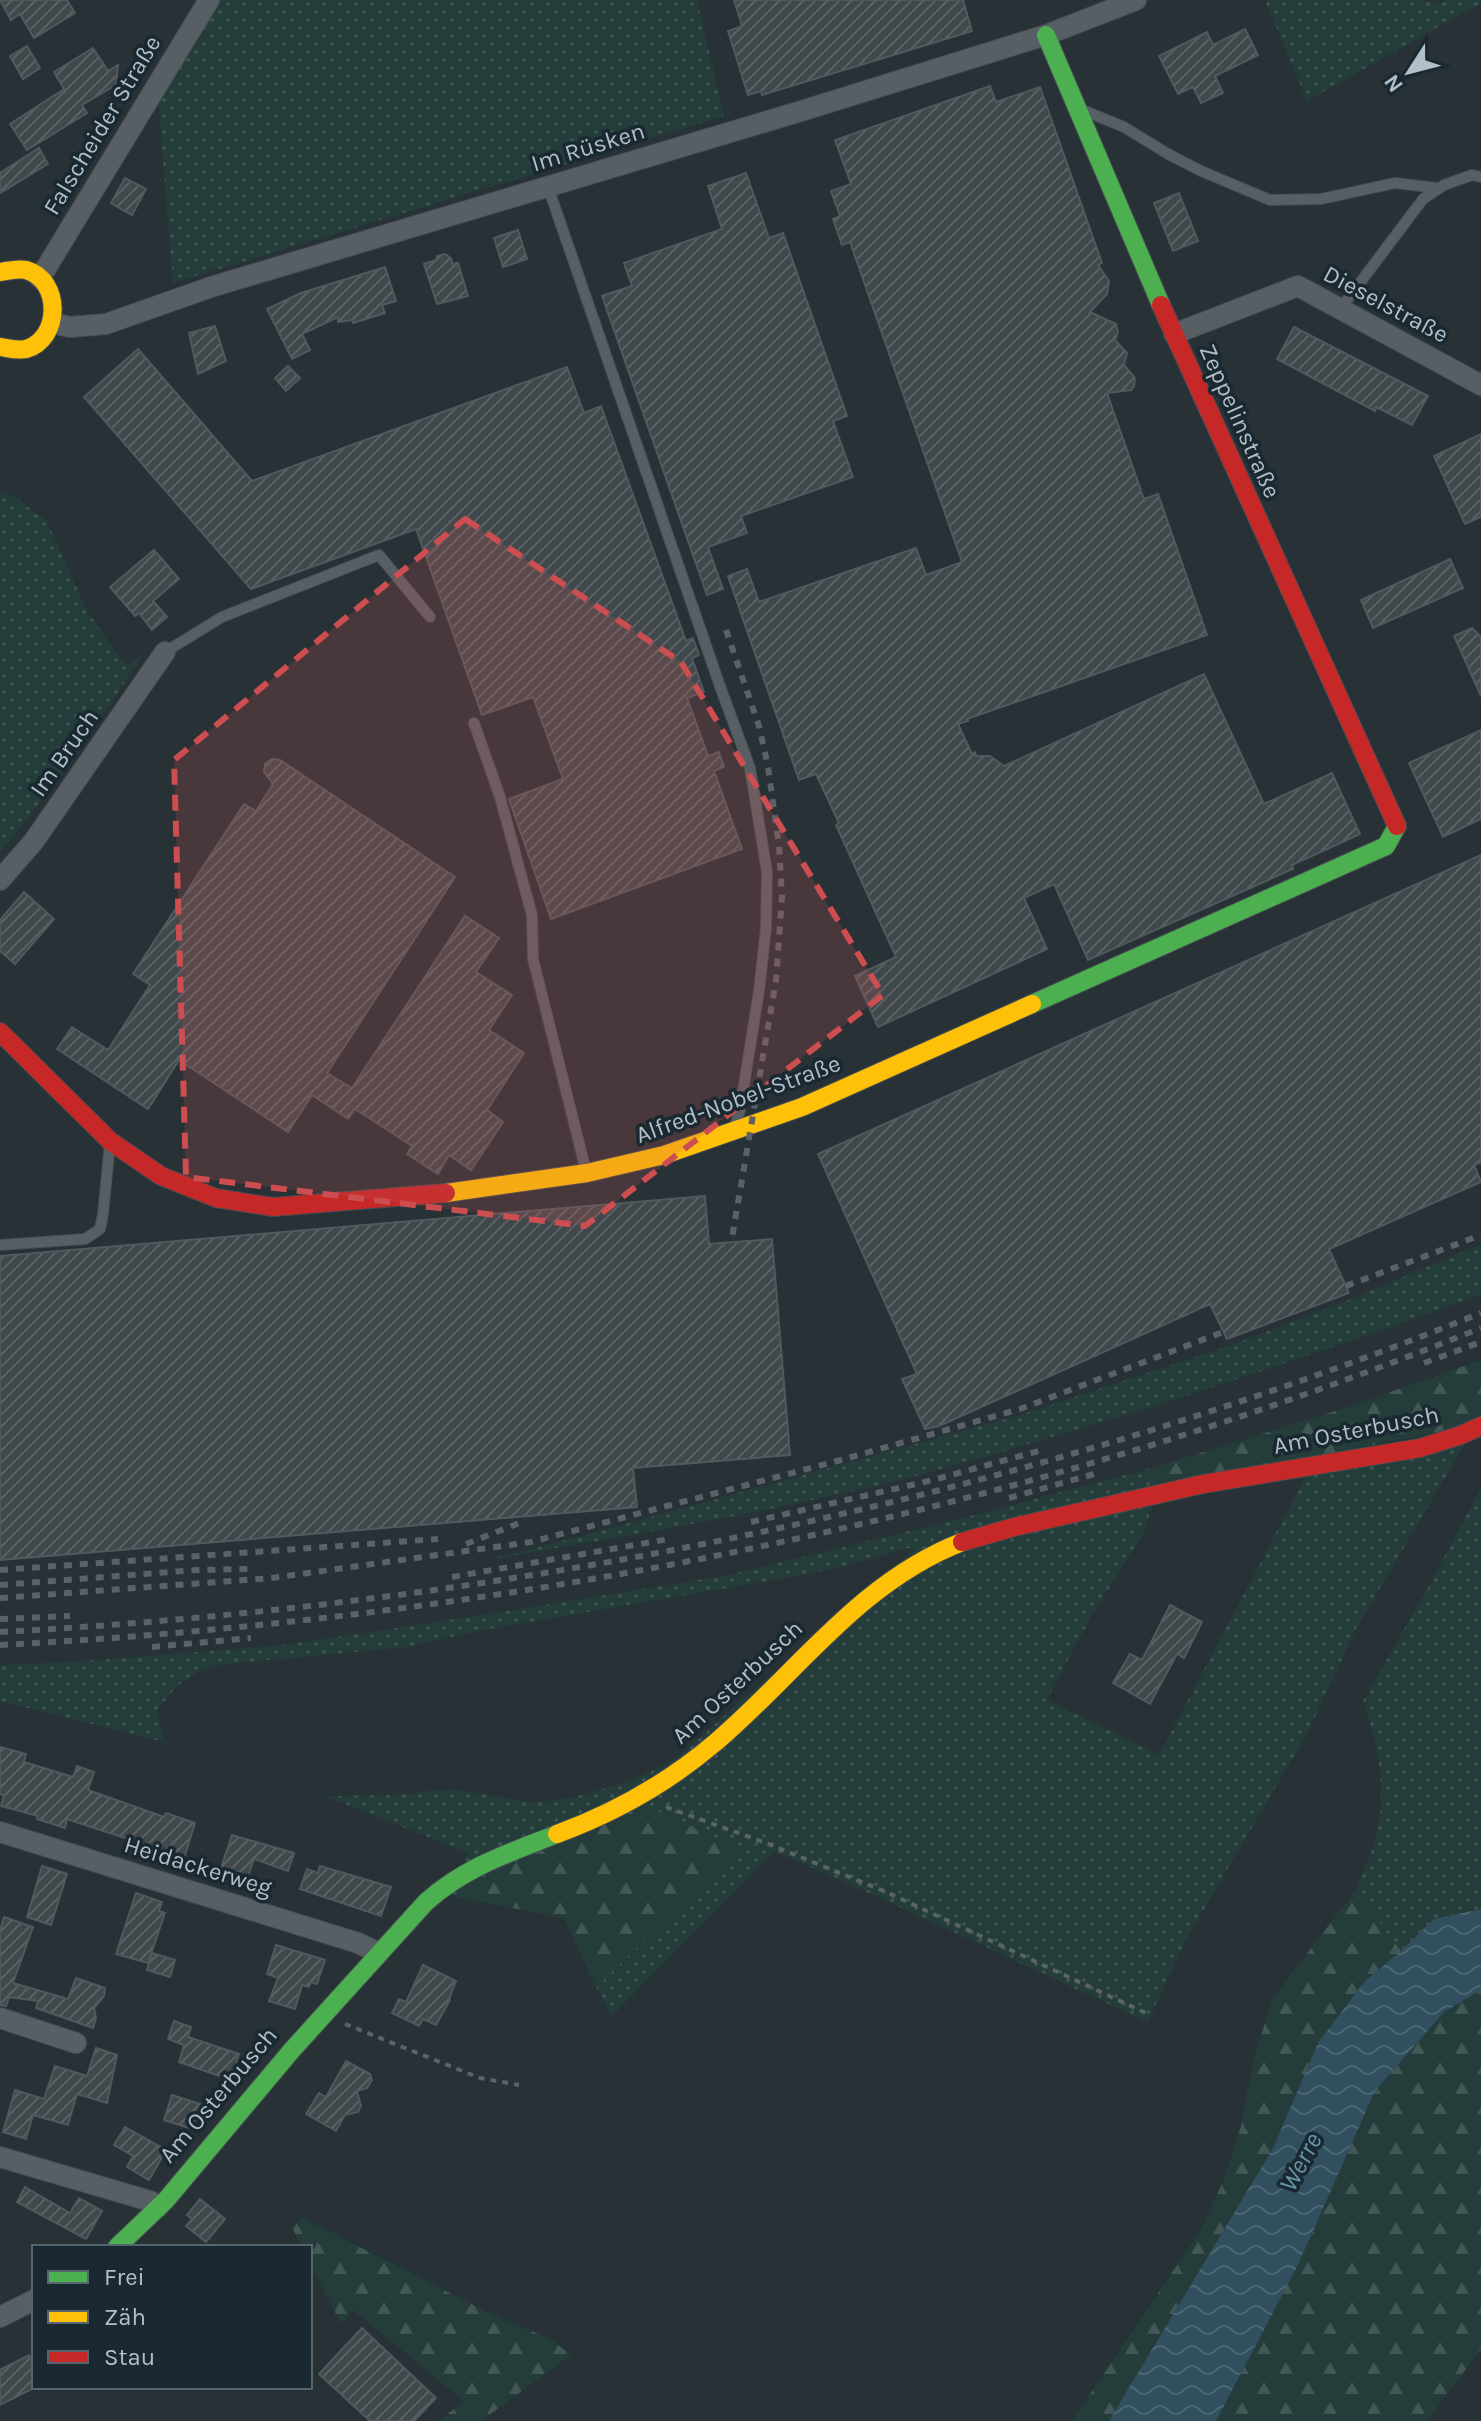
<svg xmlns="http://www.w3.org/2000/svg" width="1481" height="2421" viewBox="0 0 1481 2421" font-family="Karla,sans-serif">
<defs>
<pattern id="grass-dots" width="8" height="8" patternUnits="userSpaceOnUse" patternTransform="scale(2)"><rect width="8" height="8" fill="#243d3a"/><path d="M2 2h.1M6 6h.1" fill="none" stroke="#415755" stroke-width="1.8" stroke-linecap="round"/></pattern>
<pattern id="forest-firs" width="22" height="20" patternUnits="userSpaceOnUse" patternTransform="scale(2)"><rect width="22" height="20" fill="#243d3a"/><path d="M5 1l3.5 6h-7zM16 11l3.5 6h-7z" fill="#415755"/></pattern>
<pattern id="water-waves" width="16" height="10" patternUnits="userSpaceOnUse" patternTransform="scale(2)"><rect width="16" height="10" fill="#314f5e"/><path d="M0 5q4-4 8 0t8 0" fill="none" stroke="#4c6774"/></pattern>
<pattern id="building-hatch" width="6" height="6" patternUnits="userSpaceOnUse" patternTransform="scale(2)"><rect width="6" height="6" fill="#40484c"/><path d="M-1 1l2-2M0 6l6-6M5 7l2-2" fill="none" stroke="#596164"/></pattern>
</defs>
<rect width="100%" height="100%" fill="#273136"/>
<g fill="url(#grass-dots)">
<polygon points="212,0 697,0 724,116 173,283 158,97"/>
<polygon points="1265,0 1423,0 1441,4 1446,0 1481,0 1481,3 1307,101"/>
<polygon points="0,492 13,496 47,521 87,611 126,666 146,652 57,781 0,853"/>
<path d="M1481,1244V1295C1310,1356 1138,1414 963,1463C807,1507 647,1532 488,1560L596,1532L1020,1415L1232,1345L1354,1298Z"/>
<path d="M1467,1440L1356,1629L1308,1732L1183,1945L1148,2022C1023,1966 900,1905 774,1851L612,2016L596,1987L739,1850L445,1895L468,1853L325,1796L398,1795L428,1791L458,1790L527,1802L548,1801L574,1797L628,1782L673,1761L914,1549L908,1548L852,1564L802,1575L483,1630L408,1647L218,1665C186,1673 177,1686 157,1710L164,1742L0,1701V1665L72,1662L284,1645L495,1613L729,1575L975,1515L1152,1468L1157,1489L1144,1532L1092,1615L1047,1700L1159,1755L1313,1463Z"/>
<path d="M1481,1488V1909L1434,1919L1401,1951L1355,1891C1360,1877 1368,1864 1372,1850C1389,1801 1380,1749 1363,1701L1425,1593Z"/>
</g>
<g fill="url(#forest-firs)">
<polygon points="1481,1360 1481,1423 1157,1489 1152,1468 1348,1407"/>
<polygon points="642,1804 740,1849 596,1987 564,1918 445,1895"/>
<polygon points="1355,1891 1401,1951 1318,2043 1273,2148 1109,2421 1072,2421 1200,2231 1225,2177 1241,2126 1255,2054 1273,1998"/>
<polygon points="1481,1990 1481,2349 1427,2421 1216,2421 1297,2267 1375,2091 1444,2012"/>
<polygon points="301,2217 487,2312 552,2340 571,2355 481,2421 438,2421 464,2401 353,2310 341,2324 310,2263 310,2247 302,2247 293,2229"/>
</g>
<polygon fill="url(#water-waves)" points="1481,1909 1481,1990 1444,2012 1375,2091 1297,2267 1216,2421 1109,2421 1273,2148 1318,2043 1365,1981 1401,1951 1434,1919"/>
<g fill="url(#building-hatch)" stroke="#4f595e" stroke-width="2">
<polygon points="0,0 67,0 75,13 34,38 20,14 11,20"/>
<polygon points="734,0 963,0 972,31 762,95 761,91 748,95 728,31 742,26"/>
<polygon points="1245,29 1258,55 1215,76 1223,93 1201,103 1193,87 1178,94 1159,56 1207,32 1213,45"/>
<polygon points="27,46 40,68 23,79 10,56"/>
<polygon points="93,48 108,71 118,65 116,85 82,105 87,113 27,150 10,124 64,89 54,72"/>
<polygon points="990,86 996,102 1040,87 1102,263 1098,265 1109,281 1107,294 1090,312 1116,324 1118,332 1115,340 1127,353 1124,365 1135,378 1134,386 1131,390 1107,393 1144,499 1158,494 1207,635 967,719 968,721 958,724 972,754 975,752 976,756 990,756 1004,766 1204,674 1264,804 1332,773 1360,834 1292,865 1293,869 1088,960 1054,884 1024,898 1047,949 878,1027 855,976 896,957 836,825 839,823 816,774 799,780 728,576 747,569 759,602 916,548 926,575 962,562 850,242 842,245 833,219 840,216 831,191 851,184 835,140"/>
<polygon points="39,148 48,164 0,193 0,173"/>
<polygon points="746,173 769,238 783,233 847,416 833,421 853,477 741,516 747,533 708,547 723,589 707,595 602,296 632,286 624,263 722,229 708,186"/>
<polygon points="125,178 146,189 132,215 111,203"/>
<polygon points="1179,193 1198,241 1173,251 1154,203"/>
<polygon points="518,230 527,259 503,267 494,238"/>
<polygon points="445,254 451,258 452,264 458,263 468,296 437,304 424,264 436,260 437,256"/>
<polygon points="385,267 396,301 382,305 385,313 353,323 352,320 338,322 338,317 302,334 310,350 292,359 267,309 301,293"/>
<polygon points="215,326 226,361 198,374 189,333"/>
<polygon points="1294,327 1428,396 1412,425 1376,407 1375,411 1277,359"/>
<polygon points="138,349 252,481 567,367 584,413 601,406 686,641 693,638 699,655 692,658 704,692 687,698 708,756 719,752 724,767 714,771 742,849 551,919 509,799 563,779 533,697 482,715 416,529 251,589 84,397"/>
<polygon points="288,366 300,378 286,391 275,378"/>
<polygon points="1481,434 1481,517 1465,524 1434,456"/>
<polygon points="154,550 179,579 153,601 167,617 152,630 139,613 135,616 110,587"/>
<polygon points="1450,559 1463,588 1373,628 1361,600"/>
<polygon points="1472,628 1481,637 1481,696 1454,636"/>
<polygon points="1481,730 1481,819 1443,837 1409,763"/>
<polygon points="272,759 280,760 455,877 327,1073 352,1088 465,916 499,938 476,972 512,995 489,1030 524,1053 487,1110 503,1122 471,1170 449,1155 438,1174 407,1154 412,1146 355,1109 348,1119 312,1095 288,1132 179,1060 148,1109 57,1049 72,1027 108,1050 150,985 133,974 244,804 256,811 273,784 264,772 265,764"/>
<polygon points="1481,855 1481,1162 1474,1165 1481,1182 1329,1249 1349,1293 1227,1339 1210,1304 939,1426 925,1429 902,1379 917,1374 818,1154"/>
<polygon points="24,892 54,919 15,964 0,951 0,920"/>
<polygon points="705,1196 709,1244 772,1239 790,1455 633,1468 637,1507 0,1560 0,1256"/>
<polygon points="1170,1605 1202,1622 1184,1658 1177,1654 1150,1704 1113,1683 1130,1654 1142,1660"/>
<polygon points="0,1747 26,1754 24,1762 73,1777 77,1766 94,1772 88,1790 164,1817 166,1813 195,1823 182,1865 159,1857 158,1862 124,1851 128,1839 67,1819 65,1828 37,1819 38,1816 1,1806 4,1795 0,1794"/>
<polygon points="232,1835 294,1853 288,1871 254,1859 245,1885 218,1877"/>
<polygon points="42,1866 67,1874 51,1925 27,1917"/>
<polygon points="320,1866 391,1887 381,1916 300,1889 307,1869 318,1873"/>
<polygon points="136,1893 162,1902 159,1911 165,1913 148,1963 116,1954"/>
<polygon points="4,1917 33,1927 13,1983 68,1999 76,1978 105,1988 104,1996 94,2008 96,2018 93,2028 36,2008 38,2001 9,1997 6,2006 0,2005 0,1931"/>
<polygon points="276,1945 325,1960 317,1984 311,1982 309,1987 302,1985 295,2009 269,2001 278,1978 267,1974"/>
<polygon points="152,1953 175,1960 170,1977 147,1970"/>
<polygon points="423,1965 456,1981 449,1999 450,2000 436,2025 423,2019 419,2026 392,2013 399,1999 406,2002"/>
<polygon points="174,2021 191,2027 188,2037 239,2054 231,2080 179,2062 184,2045 168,2039"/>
<polygon points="96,2048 117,2055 107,2103 77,2094 68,2125 33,2115 26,2139 3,2132 15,2090 44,2099 55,2066 87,2076"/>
<polygon points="346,2061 370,2074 372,2080 367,2088 357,2091 361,2106 358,2112 345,2115 336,2131 306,2114 319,2093 326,2097"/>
<polygon points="172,2095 200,2104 192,2129 164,2120"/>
<polygon points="125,2127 166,2150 149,2180 127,2167 133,2156 114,2145"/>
<polygon points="25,2187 70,2213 79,2198 102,2211 86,2239 17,2202"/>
<polygon points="200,2199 225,2219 206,2242 186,2226 192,2219 187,2215"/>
<polygon points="362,2328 436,2398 414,2421 370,2421 319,2374"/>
<polygon points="29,2355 34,2364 34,2388 0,2405 0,2370"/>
</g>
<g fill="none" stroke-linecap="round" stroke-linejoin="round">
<g stroke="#454d51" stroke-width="12">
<g id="lane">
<polyline points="1085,111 1124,127 1168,154 1201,171 1270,200 1321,199 1395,183 1437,188"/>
<polyline points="548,187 721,689 750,768 767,872 766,928 759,991 740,1110 735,1126"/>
<polyline points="1341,308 1423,199 1444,185 1472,175 1481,177"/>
<polyline points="165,652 222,617 379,555 430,617"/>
<polyline points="474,723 500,797 532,915 533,959 586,1171"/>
<polyline points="0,1245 85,1239 100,1229 103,1214 110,1143"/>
</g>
</g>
<g stroke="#454d51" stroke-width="22">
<g id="street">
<polyline points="40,278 209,0"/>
<polyline points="53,323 70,327 106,324 211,287 798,112 1046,35 1136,0"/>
<polyline points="1174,334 1298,286 1481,385"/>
<polyline points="0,880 34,841 165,652"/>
<polyline points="0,1832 358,1943 379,1953"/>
<polyline points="0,2018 76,2043"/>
<polyline points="0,2157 150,2201 158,2207"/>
<polyline points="0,2317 34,2300"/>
</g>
</g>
<g stroke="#454d51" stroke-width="20">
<g id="fast">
<polyline points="1046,35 1161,305"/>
<polyline points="1032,1004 1386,846 1397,826"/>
<path d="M117,2247L166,2200L292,2050L426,1902C465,1867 509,1853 557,1834"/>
</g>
</g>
<g stroke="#454d51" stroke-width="20">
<g id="slow">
<path d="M0,272C8,271 18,268 26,270C62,280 61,339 26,349C18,351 8,348 0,347"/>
<polyline points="446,1193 587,1173 664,1155 802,1107 1032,1004"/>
<path d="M557,1834C614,1813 669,1782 716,1742C797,1673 859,1582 962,1542"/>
</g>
</g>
<g stroke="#454d51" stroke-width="20">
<g id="jam">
<polyline points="1161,305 1397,826"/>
<polyline points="0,1032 110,1141 161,1176 216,1198 273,1207 446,1193"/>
<polyline points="962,1542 1014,1527 1203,1484 1420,1448 1461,1435 1481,1426"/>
</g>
</g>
<g stroke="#5a6467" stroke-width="4" stroke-dasharray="6 6" stroke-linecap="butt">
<polyline points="666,1807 766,1843 884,1891 1148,2014"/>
<polyline points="345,2024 480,2078 519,2085"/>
</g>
<use href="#lane" stroke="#575f64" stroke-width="10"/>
<use href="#street" stroke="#575f64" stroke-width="20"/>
<use href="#fast" stroke="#4caf50" stroke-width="18"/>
<use href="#slow" stroke="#ffc107" stroke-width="18"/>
<use href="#jam" stroke="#c62828" stroke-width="18"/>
<g stroke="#5a6268" stroke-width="6" stroke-dasharray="8 8" stroke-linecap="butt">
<polyline points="726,630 759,726 768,766 779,846 782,897 776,980 732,1238"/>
<polyline points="1346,1286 1481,1235"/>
<polyline points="1424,1363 1481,1342"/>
<polyline points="1009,1498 1094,1474"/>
<polyline points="751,1522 933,1480 1042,1450"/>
<polyline points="466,1544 522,1522"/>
<polyline points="0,1570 438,1539"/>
<polyline points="452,1577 669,1539"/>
<polyline points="0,1585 196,1570 251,1569"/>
<polyline points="0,1598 272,1578 531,1542 841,1460 1020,1409 1223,1332"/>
<polyline points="0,1619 70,1616"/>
<path d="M0,1632C507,1605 1009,1503 1481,1313"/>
<path d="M0,1645C506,1619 1010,1518 1481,1328"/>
<polyline points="152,1647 251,1638"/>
</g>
</g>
<path fill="#cc4e50" fill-opacity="0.2" stroke="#cc4e50" stroke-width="6" stroke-dasharray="16 10" stroke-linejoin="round" d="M465,519L681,662L883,995L585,1226L186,1177L174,760Z"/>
<g text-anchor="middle" stroke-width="7" stroke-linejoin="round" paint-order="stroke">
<g font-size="24" fill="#b0bfc8" stroke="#1a2931">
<text transform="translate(102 125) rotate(-59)" y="8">Falscheider Straße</text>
<text transform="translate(588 147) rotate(-17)" y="8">Im Rüsken</text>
<text transform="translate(1386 304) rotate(28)" y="8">Dieselstraße</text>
<text transform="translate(1240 421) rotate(66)" y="8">Zeppelinstraße</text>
<text transform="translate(64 753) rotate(-55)" y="8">Im Bruch</text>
<text transform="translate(738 1099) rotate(-20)" y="8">Alfred-Nobel-Straße</text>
<text transform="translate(1356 1430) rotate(-11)" y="8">Am Osterbusch</text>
<text transform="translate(737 1682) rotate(-43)" y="8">Am Osterbusch</text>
<text transform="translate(198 1866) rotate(17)" y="8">Heidackerweg</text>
<text transform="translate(218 2095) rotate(-50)" y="8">Am Osterbusch</text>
</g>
<g font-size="26" font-style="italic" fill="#6794a9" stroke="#1a2931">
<text transform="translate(1300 2162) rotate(-62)" y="9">Werre</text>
</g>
</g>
<rect x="32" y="2245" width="280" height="144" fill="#1a2931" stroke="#56656d" stroke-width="2"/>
<rect x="48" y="2271" width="40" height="12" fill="#4caf50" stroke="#56656d" stroke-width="2"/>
<text x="104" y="2285" font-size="24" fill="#b0bfc8">Frei</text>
<rect x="48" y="2311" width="40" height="12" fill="#ffc107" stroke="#56656d" stroke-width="2"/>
<text x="104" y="2325" font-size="24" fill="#b0bfc8">Zäh</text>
<rect x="48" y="2351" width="40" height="12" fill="#c62828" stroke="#56656d" stroke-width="2"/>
<text x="104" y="2365" font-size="24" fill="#b0bfc8">Stau</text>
<g transform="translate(1409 72) rotate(234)" stroke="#1a2931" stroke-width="6" paint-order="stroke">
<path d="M0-6L14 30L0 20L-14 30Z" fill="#b0bfc8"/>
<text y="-12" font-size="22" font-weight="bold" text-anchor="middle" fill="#b0bfc8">N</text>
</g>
</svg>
